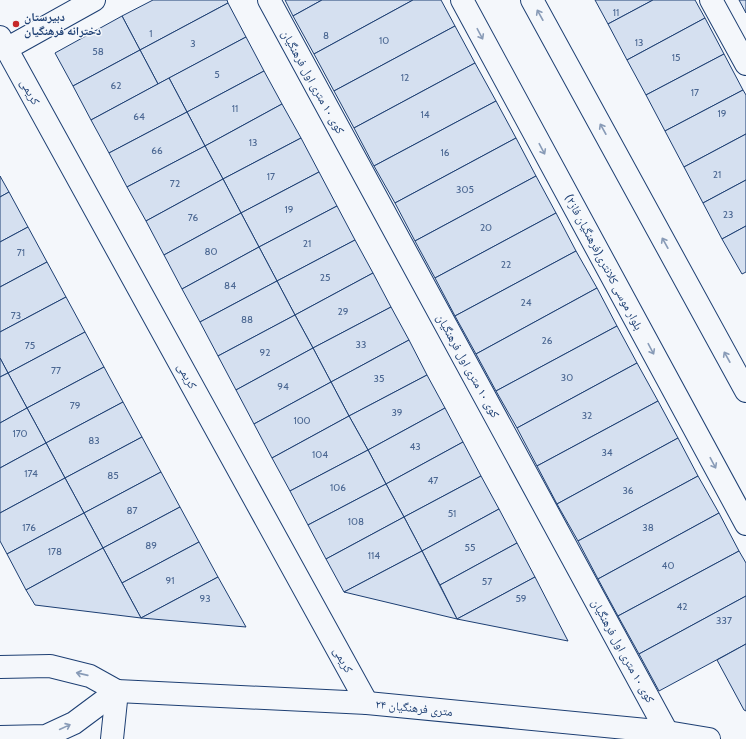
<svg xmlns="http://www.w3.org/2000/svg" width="746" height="739" viewBox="0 0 746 739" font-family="Cabin,'Noto Naskh Arabic',sans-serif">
<rect width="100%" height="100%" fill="#f4f7fb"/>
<g fill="#d5e0f0" stroke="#1d3f73">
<polygon points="153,0 227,0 228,3 140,50 122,16"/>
<polygon points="285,0 322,0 293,16"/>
<polygon points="322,0 413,0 314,54 293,16"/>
<polygon points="413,0 441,0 455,26 334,91 314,54"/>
<polygon points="595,0 653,0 608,24"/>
<polygon points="653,0 695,0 705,18 627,60 608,24"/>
<polygon points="739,0 746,0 746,13"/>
<polygon points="228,3 246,37 158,84 140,50"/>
<polygon points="122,16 140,50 73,86 55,53"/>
<polygon points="705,18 724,54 646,95 627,60"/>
<polygon points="455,26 475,63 354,128 334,91"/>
<polygon points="246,37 264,71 187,112 169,78"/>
<polygon points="140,50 158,84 91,120 73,86"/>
<polygon points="724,54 743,90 665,131 646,95"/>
<polygon points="475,63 496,101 374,166 354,128"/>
<polygon points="264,71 282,104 205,146 187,112"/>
<polygon points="169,78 187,112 109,153 91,120"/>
<polygon points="743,90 746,95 746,134 684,167 665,131"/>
<polygon points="496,101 516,138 395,203 374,166"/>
<polygon points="282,104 301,138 223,179 205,146"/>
<polygon points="187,112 205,146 127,187 109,153"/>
<polygon points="746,134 746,180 703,203 684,167"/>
<polygon points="301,138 319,172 241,213 223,179"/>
<polygon points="516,138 536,176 415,241 395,203"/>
<polygon points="205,146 223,179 146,221 127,187"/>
<polygon points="319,172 337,206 259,247 241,213"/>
<polygon points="0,176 9,192 0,197"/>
<polygon points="536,176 556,213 435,278 415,241"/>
<polygon points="223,179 241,213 164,255 146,221"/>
<polygon points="746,180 746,226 722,239 703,203"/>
<polygon points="9,192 28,227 0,242 0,197"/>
<polygon points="337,206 355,240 277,281 259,247"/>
<polygon points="241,213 259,247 182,289 164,255"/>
<polygon points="556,213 576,251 455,316 435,278"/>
<polygon points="746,226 746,272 742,274 722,239"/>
<polygon points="28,227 47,262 0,287 0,242"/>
<polygon points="355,240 373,273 295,315 277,281"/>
<polygon points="259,247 277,281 200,322 182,289"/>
<polygon points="576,251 597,288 476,354 455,316"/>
<polygon points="47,262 66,297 0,332 0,287"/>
<polygon points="373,273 391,307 313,348 295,315"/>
<polygon points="277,281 295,315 218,356 200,322"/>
<polygon points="597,288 617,326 496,391 476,354"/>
<polygon points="66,297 85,332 8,373 0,358 0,332"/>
<polygon points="391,307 409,340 331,382 313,348"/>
<polygon points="295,315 313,348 236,390 218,356"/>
<polygon points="617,326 637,363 517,428 496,391"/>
<polygon points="85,332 104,367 27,408 8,373"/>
<polygon points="409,340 427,375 349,416 331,382"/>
<polygon points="313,348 331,382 254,424 236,390"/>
<polygon points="0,358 8,373 0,377"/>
<polygon points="637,363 658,401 537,466 517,428"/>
<polygon points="104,367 123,402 46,443 27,408"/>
<polygon points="8,373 27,408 0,423 0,377"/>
<polygon points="427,375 445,408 368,450 349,416"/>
<polygon points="331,382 349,416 272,458 254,424"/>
<polygon points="658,401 678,438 557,504 537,466"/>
<polygon points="123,402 142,437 65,478 46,443"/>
<polygon points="27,408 46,443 0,468 0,423"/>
<polygon points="445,408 463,442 386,484 368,450"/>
<polygon points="349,416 368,450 290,491 272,458"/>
<polygon points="142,437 161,472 84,513 65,478"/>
<polygon points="678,438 698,476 578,541 557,504"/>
<polygon points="463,442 481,476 404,517 386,484"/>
<polygon points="46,443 65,478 0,513 0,468"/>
<polygon points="368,450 386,484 308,525 290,491"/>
<polygon points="161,472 180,507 103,548 84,513"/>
<polygon points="481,476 499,509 422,551 404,517"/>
<polygon points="698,476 719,513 598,579 578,541"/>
<polygon points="65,478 84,513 7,554 0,541 0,513"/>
<polygon points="386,484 404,517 326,559 308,525"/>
<polygon points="180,507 199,542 122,583 103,548"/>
<polygon points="499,509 517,543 440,585 422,551"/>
<polygon points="84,513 103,548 26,590 7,554"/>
<polygon points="719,513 739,551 618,616 598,579"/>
<polygon points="404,517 422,551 344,592 326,559"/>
<polygon points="199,542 218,577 141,618 122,583"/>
<polygon points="517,543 535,577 457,619 440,585"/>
<polygon points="103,548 141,618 35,605 26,590"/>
<polygon points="422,551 457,619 344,592"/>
<polygon points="739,551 746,563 746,596 639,654 618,616"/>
<polygon points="218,577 246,627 141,618"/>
<polygon points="535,577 568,641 457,619"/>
<polygon points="746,596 746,644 659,691 639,654"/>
<polygon points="746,644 746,711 744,710 717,660"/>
</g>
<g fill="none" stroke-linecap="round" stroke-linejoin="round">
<g stroke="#1d3f73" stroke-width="24">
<g id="minor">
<polyline points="269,0 667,732"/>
<polyline points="711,0 746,64"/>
<polyline points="0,37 367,703"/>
<polyline points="6,49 94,0"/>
<polyline points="0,667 50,666 90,676 117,691 367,703 667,732 709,739"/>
<polyline points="0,737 46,736 74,723 117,691"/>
<polyline points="112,739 117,691"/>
</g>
</g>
<g stroke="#1d3f73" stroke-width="24">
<g id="major">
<polyline points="462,0 746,524"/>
<polyline points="532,0 746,391"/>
</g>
</g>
<use href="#minor" stroke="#f4f7fb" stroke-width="22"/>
<use href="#major" stroke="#f4f7fb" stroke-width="22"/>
</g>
<defs><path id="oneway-shaft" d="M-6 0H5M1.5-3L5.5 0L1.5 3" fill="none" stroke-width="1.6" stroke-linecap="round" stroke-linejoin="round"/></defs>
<g stroke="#889bb7">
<use href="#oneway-shaft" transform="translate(540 15) rotate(-119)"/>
<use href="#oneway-shaft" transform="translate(480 34) rotate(62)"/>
<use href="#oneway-shaft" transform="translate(603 129) rotate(-119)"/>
<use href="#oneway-shaft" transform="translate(542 149) rotate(62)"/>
<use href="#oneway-shaft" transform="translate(665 243) rotate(-119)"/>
<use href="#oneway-shaft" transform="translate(651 349) rotate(62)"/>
<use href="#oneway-shaft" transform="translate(727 357) rotate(-119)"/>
<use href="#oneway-shaft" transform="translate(713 463) rotate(62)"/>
<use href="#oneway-shaft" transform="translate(82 674) rotate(-167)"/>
<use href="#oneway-shaft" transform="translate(65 727) rotate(-25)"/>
</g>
<circle fill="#c62828" stroke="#f4f7fb" stroke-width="1.5" cx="16" cy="24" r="4"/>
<g text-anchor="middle" stroke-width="3" stroke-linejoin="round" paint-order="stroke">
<g font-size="10" fill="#4b6792">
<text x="616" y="16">11</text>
<text x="151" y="37">1</text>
<text x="326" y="39">8</text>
<text x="384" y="44">10</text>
<text x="639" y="46">13</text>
<text x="193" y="47">3</text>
<text x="98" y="55">58</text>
<text x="676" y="61">15</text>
<text x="217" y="78">5</text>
<text x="405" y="81">12</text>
<text x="116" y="89">62</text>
<text x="695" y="96">17</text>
<text x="235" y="112">11</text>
<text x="722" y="117">19</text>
<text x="425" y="118">14</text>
<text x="139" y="120">64</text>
<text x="253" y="146">13</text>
<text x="157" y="154">66</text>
<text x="445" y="156">16</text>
<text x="717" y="178">21</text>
<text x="271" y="180">17</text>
<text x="175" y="187">72</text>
<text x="465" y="193">305</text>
<text x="289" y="213">19</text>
<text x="728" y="218">23</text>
<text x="193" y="221">76</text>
<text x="486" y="231">20</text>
<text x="307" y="247">21</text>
<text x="211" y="255">80</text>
<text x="21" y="256">71</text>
<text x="506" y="268">22</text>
<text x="325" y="281">25</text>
<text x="230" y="289">84</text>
<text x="526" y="306">24</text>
<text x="343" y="315">29</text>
<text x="16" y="319">73</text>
<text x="247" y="323">88</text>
<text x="547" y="344">26</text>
<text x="361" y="348">33</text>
<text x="30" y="349">75</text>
<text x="265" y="356">92</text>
<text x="56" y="374">77</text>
<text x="567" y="381">30</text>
<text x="379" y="382">35</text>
<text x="283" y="390">94</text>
<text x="75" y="409">79</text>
<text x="397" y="416">39</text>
<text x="587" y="419">32</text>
<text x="302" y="424">100</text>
<text x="20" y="437">170</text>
<text x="94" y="444">83</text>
<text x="415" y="450">43</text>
<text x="607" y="456">34</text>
<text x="320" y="458">104</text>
<text x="31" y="477">174</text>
<text x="113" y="479">85</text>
<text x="433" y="484">47</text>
<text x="338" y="491">106</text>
<text x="628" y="494">36</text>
<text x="132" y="514">87</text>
<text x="452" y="517">51</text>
<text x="356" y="525">108</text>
<text x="29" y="531">176</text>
<text x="648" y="531">38</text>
<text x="151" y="549">89</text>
<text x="470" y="551">55</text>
<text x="55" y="555">178</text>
<text x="374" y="559">114</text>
<text x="668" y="569">40</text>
<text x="170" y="584">91</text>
<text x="487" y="585">57</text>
<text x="205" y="602">93</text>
<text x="521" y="602">59</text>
<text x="682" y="610">42</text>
<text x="724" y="624">337</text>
</g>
<g font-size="12" font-weight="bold" fill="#1d3f73" stroke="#f4f7fb" text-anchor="start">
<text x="24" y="21">دبیرستان<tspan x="24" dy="14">دخترانه فرهنگیان</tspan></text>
</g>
<g font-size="12" fill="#1d3f73" stroke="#f4f7fb">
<text transform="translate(313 82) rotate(61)" y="4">کوی ۱۰ متری اول فرهنگیان</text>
<text transform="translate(30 92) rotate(61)" y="4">کریمی</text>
<text transform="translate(604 262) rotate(62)" y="4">بلوار موسی کلانتری(فرهنگیان فاز۲)</text>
<text transform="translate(468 366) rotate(61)" y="4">کوی ۱۰ متری اول فرهنگیان</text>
<text transform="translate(187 376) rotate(61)" y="4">کریمی</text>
<text transform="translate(623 651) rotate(61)" y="4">کوی ۱۰ متری اول فرهنگیان</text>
<text transform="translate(343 660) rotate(61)" y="4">کریمی</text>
<text transform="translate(414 708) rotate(6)" y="4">۲۴ متری فرهنگیان</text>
</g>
</g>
</svg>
